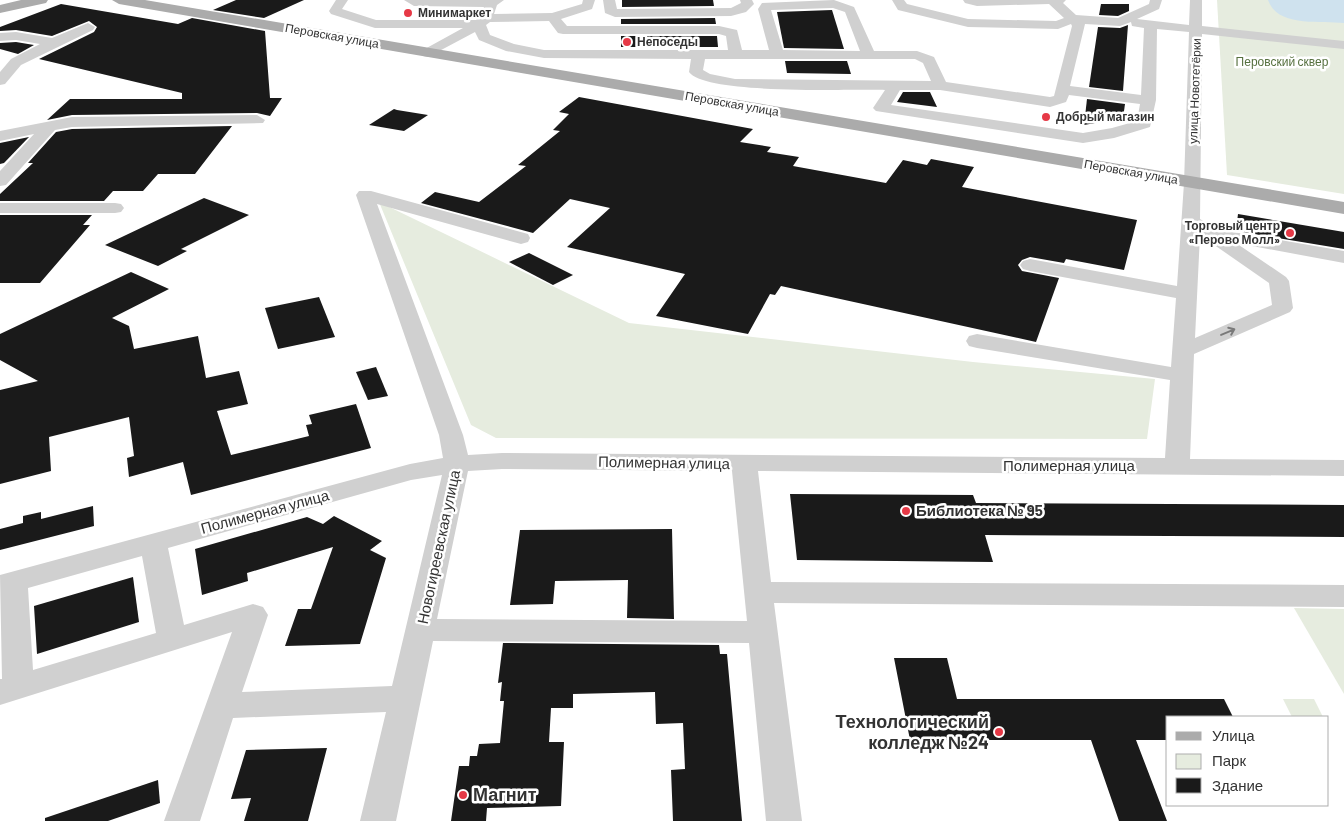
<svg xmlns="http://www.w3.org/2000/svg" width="1344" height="821" viewBox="0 0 1344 821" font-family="Barlow,sans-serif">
<rect width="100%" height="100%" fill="#fff"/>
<g fill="#e6ecdf">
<polygon points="1217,0 1344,0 1344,194 1227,175"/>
<polygon points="379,202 629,323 973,362 1155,379 1147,439 496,438 471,425"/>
<polygon points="1294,608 1344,609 1344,694"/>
<polygon points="1283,699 1314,699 1323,717 1292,717"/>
</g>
<path fill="#cfe2ee" d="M1268,0H1344V23C1320,20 1278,28 1268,0Z"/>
<g fill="#1a1a1a">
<polygon points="236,0 304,0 264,18 213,10"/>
<polygon points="622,0 713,0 714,6 622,7"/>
<polygon points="61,4 178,24 192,18 265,31 270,98 282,98 270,116 257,113 72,115 47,120 70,99 182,99 182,93 39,59 94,32 97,27 89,21 52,36 16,30 0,31 0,27"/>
<polygon points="1101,4 1129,4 1129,11 1118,16 1099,15"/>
<polygon points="832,10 844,49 784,48 777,12"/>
<polygon points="715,18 716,24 621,24 621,19"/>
<polygon points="1128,25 1123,91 1089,87 1098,27 1120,28"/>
<polygon points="621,36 717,36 718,47 621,47"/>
<polygon points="16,42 34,45 18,54 0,49 0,43"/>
<polygon points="785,61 847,61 851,74 787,73"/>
<polygon points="903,92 930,92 937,107 897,102"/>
<polygon points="579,97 753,129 740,142 771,147 767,152 799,157 793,166 886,183 903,160 927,165 931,159 974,167 962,187 1137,220 1124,270 1066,259 1064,263 1030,257 1022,260 1018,265 1022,271 1059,278 1036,342 781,286 775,295 770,294 748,334 656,316 685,274 567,247 610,208 570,199 533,233 421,203 435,192 479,202 526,166 518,165 560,131 553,130 569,114 559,112"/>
<polygon points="1087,99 1125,104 1123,118 1084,125"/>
<polygon points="394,109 397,110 428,115 404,131 369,125"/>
<polygon points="232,126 195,174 158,174 143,191 113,191 104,201 0,201 0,194 33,163 28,163 56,132 72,129"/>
<polygon points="29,137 4,163 0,164 0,143"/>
<polygon points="204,198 249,215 181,249 187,251 158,266 105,245"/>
<polygon points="1238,214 1344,232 1344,249 1236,231"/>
<polygon points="0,215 92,215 83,225 90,225 40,283 0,283"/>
<polygon points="529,253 573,275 553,285 509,262"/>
<polygon points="131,272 169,289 112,318 129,326 134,349 198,336 206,378 239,371 248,404 217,411 231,455 309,436 306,425 312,424 309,415 356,404 371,448 191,495 183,462 129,477 127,458 134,456 129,417 49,437 51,471 0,484 0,390 38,381 0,360 0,334"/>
<polygon points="319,297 335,337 278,349 265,308"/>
<polygon points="376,367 388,396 368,400 356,372"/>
<polygon points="790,494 973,495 976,503 1344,505 1344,537 985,535 993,562 797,560"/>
<polygon points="93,506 94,526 0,550 0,529 23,523 23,516 41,512 41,519"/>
<polygon points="334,516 382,541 370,550 386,558 360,644 285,646 298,609 311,609 333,547 247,573 248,581 202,595 195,549 307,517 323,524"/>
<polygon points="672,529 674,619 627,618 628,580 555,581 553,604 510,605 520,530"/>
<polygon points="133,577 139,622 37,654 34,606"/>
<polygon points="503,643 719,645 720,654 727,654 742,821 673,821 671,770 685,769 683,723 656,724 655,692 573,694 573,708 551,708 549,742 564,742 561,806 487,808 486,821 451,821 459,766 469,766 470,756 477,756 479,744 500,743 504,701 500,701 502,682 498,683"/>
<polygon points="894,658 947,658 957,699 1224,699 1233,717 1168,717 1168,740 1136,740 1167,821 1119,821 1091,740 910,740"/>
<polygon points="327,748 308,821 244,821 251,798 231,799 246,750"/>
<polygon points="158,780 160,803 108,821 45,821 45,818"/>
</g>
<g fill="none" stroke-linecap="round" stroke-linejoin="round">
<g fill="#d0d0d0" fill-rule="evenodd">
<path d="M336,0H348L342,9L376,20H476L481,16L484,7L414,6L404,0H504L497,5L494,14L552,13L582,4L583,0H595L592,9L561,19L567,26H719L737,30L742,50H769L758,9L762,3L834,0L854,7L874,51H917L934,57L946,82L1050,97L1054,96L1072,26L1071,24L1058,29L968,27L898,10L892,0H904L907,4L968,19L1056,21L1064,18L1049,4L977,6L965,3L963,0H1066L1063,3L1076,15L1118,18L1149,4L1150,0H1162L1159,9L1137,19L1189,25L1190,0H1202V26L1344,41V49L1202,34L1200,219L1216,229L1344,251V263L1236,243L1286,277L1289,281L1293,308L1290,312L1194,354L1190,459L1344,460V476L758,471L771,582L1344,585V607L774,603L802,821H766L749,643L433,641L396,821H360L386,712L233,718L200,821H164L232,632L0,705V679H2L0,575L410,464L443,458L439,435L356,195L359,191H371L528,234L530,238L528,242L521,244L377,204L463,435L468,455L502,453L1165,458L1170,380L977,348L969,346L966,341L969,336L977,334L1171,367L1176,298L1030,271L1023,269L1020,265L1023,261L1030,259L1177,286L1184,183L1189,32L1157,29L1156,100L1150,127L1114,138L1083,143L876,111L873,108L885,90C852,89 705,95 689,72L691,59L544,58L506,51L479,40L475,32L428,57L423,56L421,53L423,50L463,28H375L331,14L329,11ZM833,8L845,12L860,51L783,50L771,10ZM549,21L558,33L563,34H719L726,36L728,50H544L514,44L490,35L486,25L490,22ZM1131,22L1132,26L1144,28L1141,95L1070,86L1085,24L1120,26ZM705,59H915L923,63L931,81L735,79L710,74L703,70ZM900,90H940L1050,107L1066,102L1069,95L1140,104L1137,121L1112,128L1083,133L891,105ZM1200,235L1269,283L1272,305L1195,338ZM502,469L732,471L747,621L437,619L468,471ZM442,475L392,686L242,692L268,615L263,607L253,604L184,625L168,548L411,480ZM142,556L156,633L33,670L28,588Z"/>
<polygon points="603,0 615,0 617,9 731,8 741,3 740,0 752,0 754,4 746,12 731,16 615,17 605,13"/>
<polygon points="88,23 95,27 93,30 21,65 5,84 0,85 0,72 11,59 40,44 16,40 0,41 0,33 16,32 52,38"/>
<polygon points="257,115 265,120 263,123 72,127 55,130 6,185 0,186 0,171 34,134 0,141 0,131 72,117"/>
<polygon points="0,203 115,203 121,204 124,208 121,212 115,213 0,213"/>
</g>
<g fill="#ababab" fill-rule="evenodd">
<polygon points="21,0 48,0 46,3 0,13 0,5"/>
<polygon points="112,0 145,0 1344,202 1344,214 119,4"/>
</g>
</g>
<defs><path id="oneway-shaft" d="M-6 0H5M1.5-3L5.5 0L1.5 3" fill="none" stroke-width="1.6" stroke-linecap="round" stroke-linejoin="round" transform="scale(1.25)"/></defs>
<use stroke="#7a7a7a" href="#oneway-shaft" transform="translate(1228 332) rotate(-23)"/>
<g fill="#e63946" stroke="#fff" stroke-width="2">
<circle cx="408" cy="13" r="5"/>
<circle cx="627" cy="42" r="5"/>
<circle cx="1046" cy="117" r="5"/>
<circle cx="1290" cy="233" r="5"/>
<circle cx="906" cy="511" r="5"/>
<circle cx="999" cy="732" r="5"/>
<circle cx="463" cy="795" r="5"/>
</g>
<g text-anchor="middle" stroke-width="5" stroke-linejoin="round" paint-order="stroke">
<g font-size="12" font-weight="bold" fill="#333" stroke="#fff" text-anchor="start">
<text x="418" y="17">Минимаркет</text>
<text x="637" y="46">Непоседы</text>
<text x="1056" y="121">Добрый магазин</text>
<text x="1280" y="230" text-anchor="end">Торговый центр<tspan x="1280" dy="14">«Перово Молл»</tspan></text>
</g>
<g font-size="12" fill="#333" stroke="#fff">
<text transform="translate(332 36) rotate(10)" y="4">Перовская улица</text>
<text transform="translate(1195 91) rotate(-88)" y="4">улица Новотетёрки</text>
<text transform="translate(732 104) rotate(10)" y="4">Перовская улица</text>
<text transform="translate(1131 172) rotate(10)" y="4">Перовская улица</text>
</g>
<g font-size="12" fill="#56703f" stroke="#fff">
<text x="1282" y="66">Перовский сквер</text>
</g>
<g font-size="15" fill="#333" stroke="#fff">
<text transform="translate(664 463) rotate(1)" y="5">Полимерная улица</text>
<text x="1069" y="471">Полимерная улица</text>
<text transform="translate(265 512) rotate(-15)" y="5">Полимерная улица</text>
<text transform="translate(439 547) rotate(-78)" y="5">Новогиреевская улица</text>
</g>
<g font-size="15" font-weight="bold" fill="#333" stroke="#fff" text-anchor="start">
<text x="916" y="516">Библиотека № 95</text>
</g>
<g font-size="18" font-weight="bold" fill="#333" stroke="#fff" text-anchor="end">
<text x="989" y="728">Технологический<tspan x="989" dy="21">колледж №24</tspan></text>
<text x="473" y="801" text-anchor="start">Магнит</text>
</g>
</g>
<rect x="1166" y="716" width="162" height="90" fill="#ffffff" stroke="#adadad"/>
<rect x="1176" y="732" width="25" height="8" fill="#ababab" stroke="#adadad"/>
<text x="1212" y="741" font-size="15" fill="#333333">Улица</text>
<rect x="1176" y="754" width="25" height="15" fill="#e6ecdf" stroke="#adadad"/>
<text x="1212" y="766" font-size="15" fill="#333333">Парк</text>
<rect x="1176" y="778" width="25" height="15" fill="#1a1a1a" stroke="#adadad"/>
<text x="1212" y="791" font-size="15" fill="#333333">Здание</text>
</svg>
